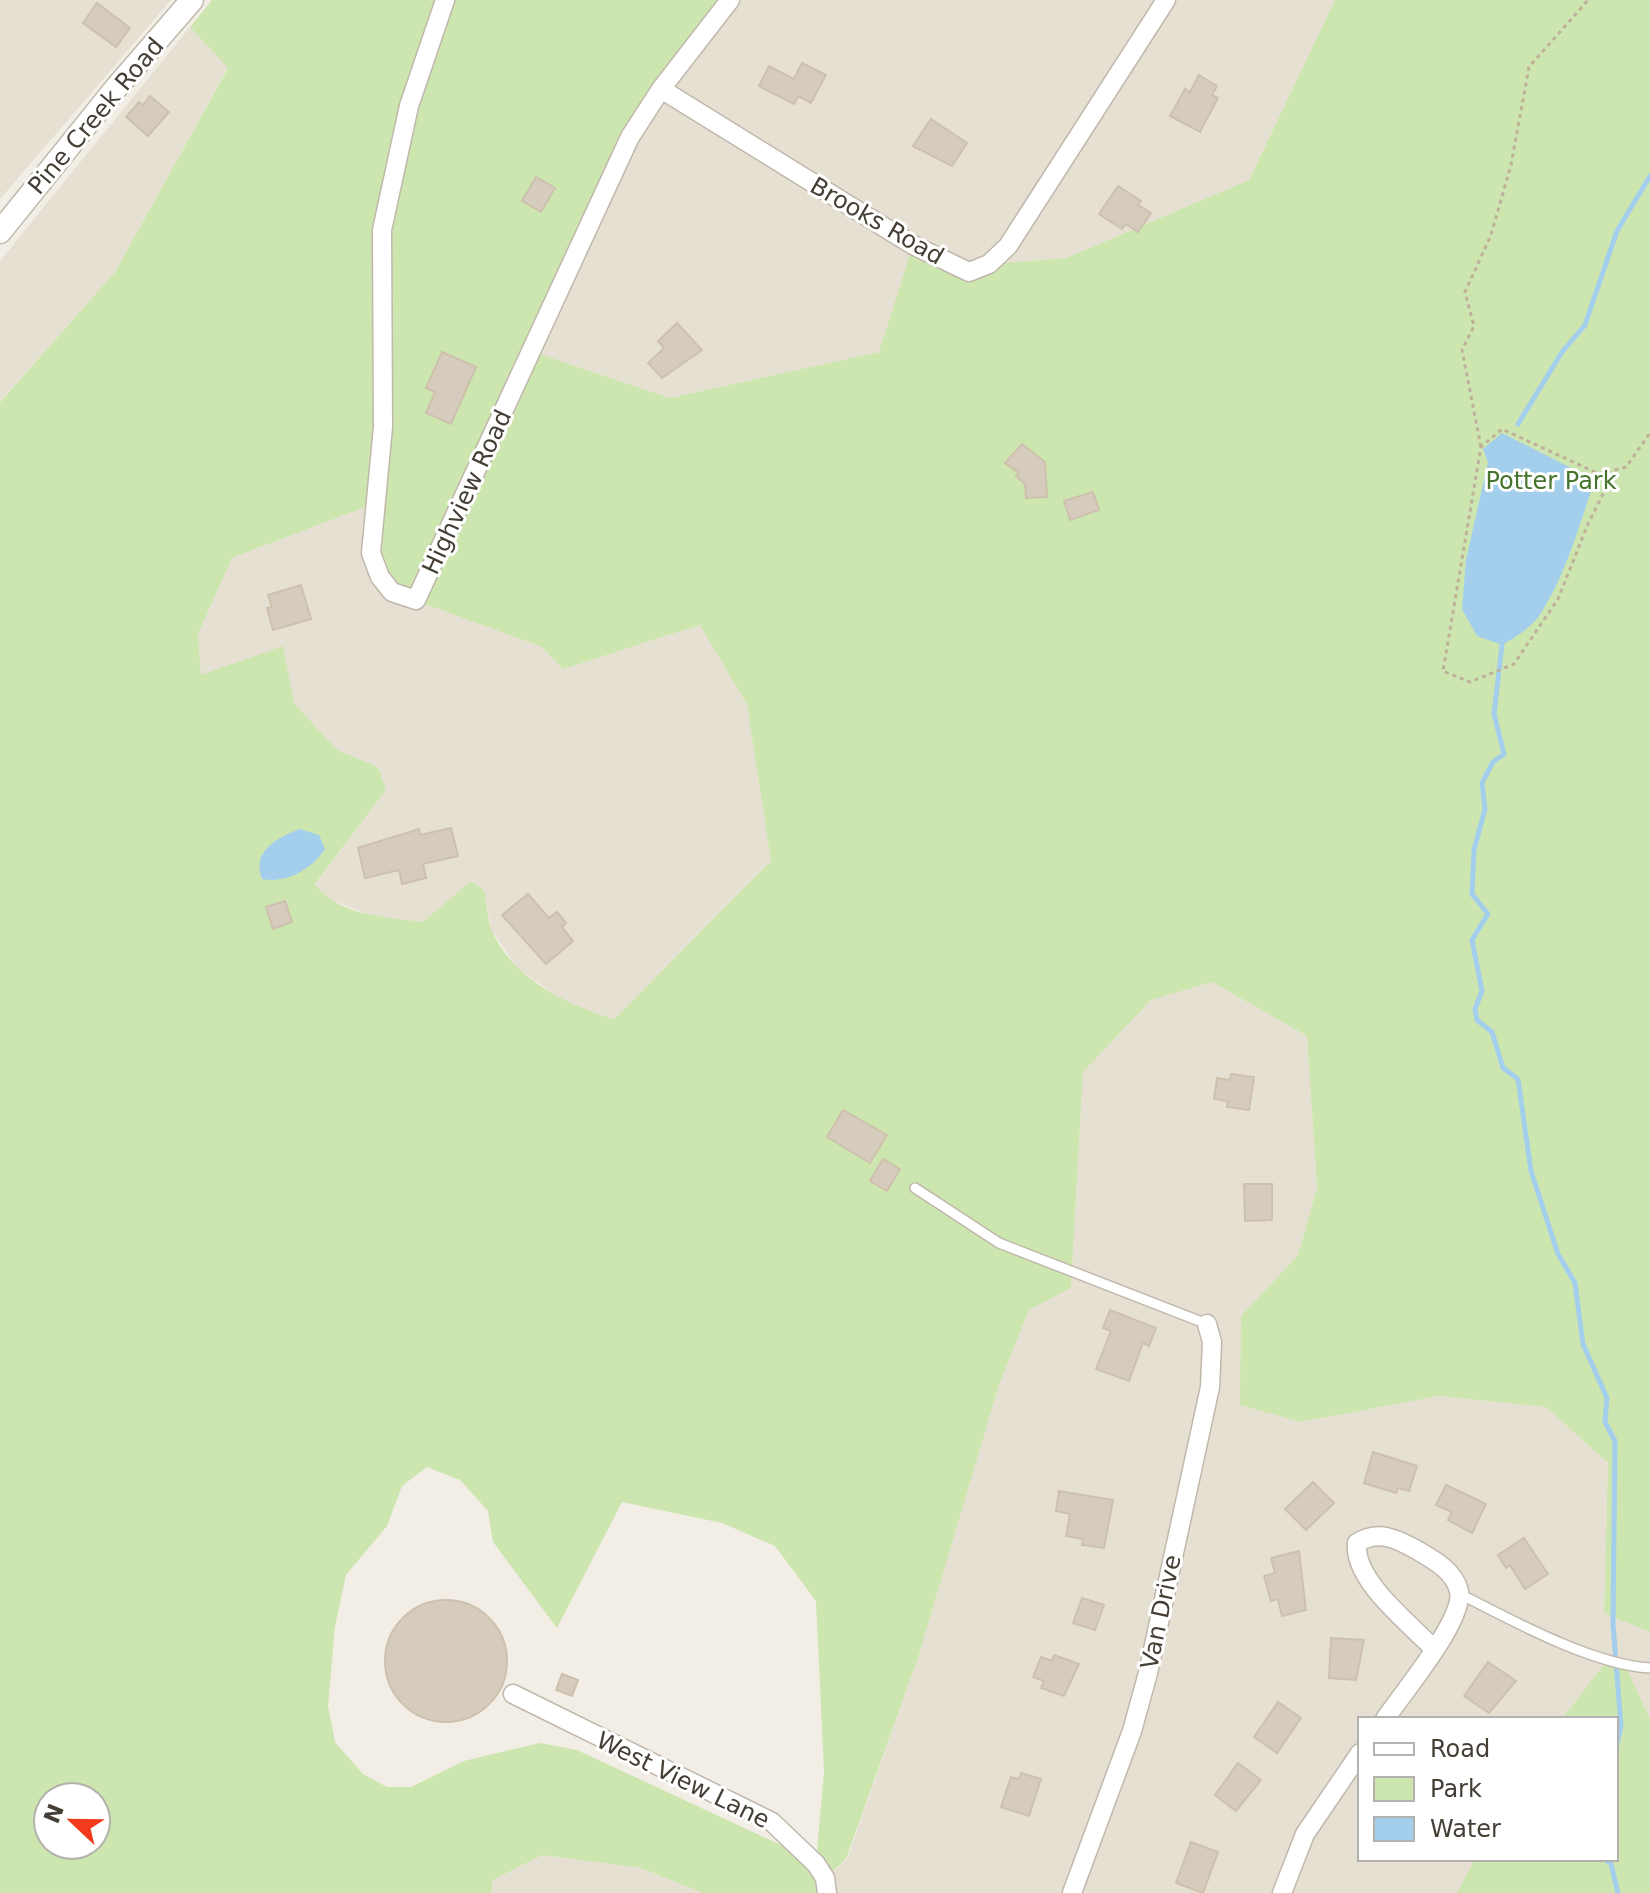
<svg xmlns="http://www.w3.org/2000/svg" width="1650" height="1893" viewBox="0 0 1650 1893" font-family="'DejaVu Sans',sans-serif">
<rect width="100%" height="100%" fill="#f2eee5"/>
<g fill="#e6e0d3">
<polygon points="0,0 171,0 0,199"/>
<polygon points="730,0 1335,0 1249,180 1066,258 989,264 879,352 670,398 533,352 608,181"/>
<polygon points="190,27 228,67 115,272 0,401 0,261"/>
<polygon points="376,503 392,592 542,647 563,669 700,625 747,705 771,861 614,1019 572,1006 518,969 491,929 484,890 472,881 423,922 372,916 327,898 315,885 386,790 378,767 337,750 294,703 283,647 201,676 198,634 232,558"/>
<polygon points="1212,982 1307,1036 1317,1188 1298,1255 1241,1316 1301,1422 1439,1396 1546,1407 1608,1463 1604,1612 1650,1632 1650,1719 1626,1667 1608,1660 1562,1719 1360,1719 1360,1859 1475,1859 1457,1893 827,1893 825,1878 847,1859 918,1658 999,1385 1029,1310 1071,1288 1083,1072 1151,1000"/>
<polygon points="541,1855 641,1868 703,1893 491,1893 493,1880"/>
</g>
<g fill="#cde5af" fill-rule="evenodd">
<path d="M212,0H730L661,89L534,352L670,398L879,352L913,245L945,262L989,264L1066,258L1249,180L1335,0H1650V1632L1604,1613L1608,1463L1546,1407L1439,1396L1301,1422L1240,1405L1241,1316L1298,1255L1317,1188L1307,1036L1212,982L1151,1000L1083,1072L1071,1288L1029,1310L999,1385L918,1658L846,1859L825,1878L827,1893H703L641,1868L542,1855L493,1880L491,1893H0V402L115,272L228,68L190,27ZM376,503L380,577L392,592L542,647L563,669L700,625L747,705L771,861L614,1019C567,1005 510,978 491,928C487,916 487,902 484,890L471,881L423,922C387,917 338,916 315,884L386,790L378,767L337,750L294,703L283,646L201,675L198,634L232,558ZM427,1467L460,1480L488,1511L493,1542L557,1628L622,1502L722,1523L775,1546L816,1601L824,1771L816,1863L799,1844L783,1846L577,1750L540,1743L464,1761L411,1787H387L363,1774L335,1742L328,1706L335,1627L346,1575L387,1526L402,1486ZM48,1797H96V1845H48Z"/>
<polygon points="1608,1659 1626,1667 1650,1719 1650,1893 1457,1893 1475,1859 1616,1859 1616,1719 1562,1719"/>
</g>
<g fill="#a3cfed">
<path d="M1502,433L1595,480C1580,523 1566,574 1541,613C1531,628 1517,636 1502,645L1477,636L1462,609L1466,560L1488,462L1483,449Z"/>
<path d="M300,829L319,835L325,849C312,869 286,884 262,879C251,851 278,837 300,829Z"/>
</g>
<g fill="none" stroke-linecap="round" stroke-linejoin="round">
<g stroke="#a3cfed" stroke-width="5">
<polyline points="1518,424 1562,352 1585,325 1617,231 1650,176"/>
<polyline points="1502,645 1494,714 1504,754 1493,762 1482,783 1485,809 1474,850 1472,894 1488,914 1472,940 1482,991 1475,1009 1477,1020 1492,1032 1503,1068 1518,1079 1531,1171 1558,1254 1575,1283 1583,1344 1607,1398 1605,1422 1615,1441 1613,1624 1621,1726 1616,1749"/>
<polyline points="1604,1859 1611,1864 1618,1893"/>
</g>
</g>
<g fill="#d6ccbe" stroke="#cdc1ae" stroke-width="2">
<polygon points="97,3 130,28 116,47 83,23"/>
<polygon points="802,63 826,75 811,103 798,96 794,104 759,86 769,66 794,79"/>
<polygon points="1199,75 1217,86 1212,95 1218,98 1200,132 1170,116 1185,89 1190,92"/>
<polygon points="150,96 169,112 148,136 126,117 139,102 143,105"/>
<polygon points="931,119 967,143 952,166 913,146"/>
<polygon points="536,177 555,188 541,212 522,201"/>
<polygon points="1118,186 1141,201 1138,205 1151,213 1138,232 1126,224 1122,229 1099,214"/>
<polygon points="677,323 702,350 662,378 648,363 664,348 658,341"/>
<polygon points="442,352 476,367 451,424 426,413 435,392 426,388"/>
<polygon points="1022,444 1045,462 1047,497 1026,498 1025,484 1016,476 1019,473 1005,463"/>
<polygon points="1093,492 1099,510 1070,520 1064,501"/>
<polygon points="301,585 311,619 273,630 267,608 272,607 268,595"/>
<polygon points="451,828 458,856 423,864 426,878 402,884 399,870 365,878 358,848 419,829 420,835"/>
<polygon points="528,894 549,918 557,912 566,923 562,927 573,941 546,964 502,915"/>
<polygon points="285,901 292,922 273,929 266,907"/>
<polygon points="1231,1074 1254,1077 1249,1110 1227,1107 1228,1101 1214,1099 1217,1078 1230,1080"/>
<polygon points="843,1110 887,1135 870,1163 827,1137"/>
<polygon points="883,1159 900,1169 887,1191 870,1181"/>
<polygon points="1244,1184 1272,1184 1272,1220 1245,1221"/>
<polygon points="1110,1310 1156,1328 1149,1346 1143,1343 1129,1381 1096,1369 1111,1331 1103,1328"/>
<polygon points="1373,1452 1417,1466 1409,1491 1398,1488 1396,1493 1364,1483"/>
<polygon points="1313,1482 1334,1503 1306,1530 1285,1509"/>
<polygon points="1446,1485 1486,1504 1472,1533 1448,1520 1452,1512 1436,1505"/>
<polygon points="1059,1491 1113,1500 1104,1548 1082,1545 1083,1539 1066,1536 1070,1514 1056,1511"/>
<polygon points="1524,1538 1548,1574 1525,1589 1510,1565 1506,1568 1498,1555"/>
<polygon points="1299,1551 1306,1610 1282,1616 1278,1599 1271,1601 1264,1576 1275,1573 1271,1558"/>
<polygon points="1082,1598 1104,1605 1095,1630 1073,1623"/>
<circle cx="446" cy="1661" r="61"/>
<polygon points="1331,1638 1364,1640 1356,1680 1329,1678"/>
<polygon points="1054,1655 1079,1664 1064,1696 1041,1688 1044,1681 1033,1677 1041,1657 1052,1661"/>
<polygon points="1488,1662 1516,1681 1489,1713 1464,1696"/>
<polygon points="562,1674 578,1680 572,1696 556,1690"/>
<polygon points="1278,1702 1301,1718 1277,1753 1254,1737"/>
<polygon points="1238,1763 1261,1780 1236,1811 1215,1795"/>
<polygon points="1021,1773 1041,1779 1029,1816 1001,1807 1011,1777 1019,1779"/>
<polygon points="1191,1842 1218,1852 1203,1893 1176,1883"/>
</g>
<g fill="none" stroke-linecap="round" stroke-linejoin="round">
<g stroke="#c0b8ab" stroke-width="12">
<g id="service">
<polyline points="915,1188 999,1243 1207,1324"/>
<path d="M1460,1594C1511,1620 1593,1665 1650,1668"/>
</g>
</g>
<g stroke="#c0b8ab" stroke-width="21">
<g id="minor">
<polyline points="445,0 409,106 382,230 383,427 371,553 380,577 392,592 416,600 630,137 661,89 730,0"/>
<polyline points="661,89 913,245 969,272 989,264 1008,246 1166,0"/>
<polyline points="513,1694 772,1822 816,1864 825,1878 827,1893"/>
<path d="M1385,1719C1402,1694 1465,1619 1459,1591C1454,1570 1432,1559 1415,1549C1395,1538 1378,1530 1357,1543C1353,1580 1409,1623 1434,1649"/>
<polyline points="1072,1893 1132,1731 1148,1673 1210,1387 1212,1342 1207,1324"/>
<polyline points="1282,1893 1305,1834 1360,1753"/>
</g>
</g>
<g stroke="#c0b8ab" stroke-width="25">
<polyline id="tertiary" points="0,232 116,88 192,0"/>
</g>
<g stroke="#beb19a" stroke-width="3" stroke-dasharray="4 4" stroke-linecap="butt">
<polyline points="1481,447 1462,350 1474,326 1465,292 1491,235 1511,165 1529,67 1588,0"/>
<polyline points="1614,472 1588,524 1558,599 1514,664 1470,682 1443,671 1481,447 1502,429 1599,474 1626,467 1650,433"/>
</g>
<use href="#service" stroke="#fff" stroke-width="9"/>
<use href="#minor" stroke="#fff" stroke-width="18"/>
<use href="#tertiary" stroke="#fff" stroke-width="22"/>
</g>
<g text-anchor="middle" stroke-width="6" stroke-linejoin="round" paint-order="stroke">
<g font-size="24" fill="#443e35" stroke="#fff">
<text transform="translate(96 116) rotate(-50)" y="8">Pine Creek Road</text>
<text transform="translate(877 221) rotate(30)" y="8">Brooks Road</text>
<text transform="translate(467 492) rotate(-65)" y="8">Highview Road</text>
<text transform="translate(1161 1612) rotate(-78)" y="8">Van Drive</text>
<text transform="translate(683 1780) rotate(26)" y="8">West View Lane</text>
</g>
<g font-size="24" fill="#46732b" stroke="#fff">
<text x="1551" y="489">Potter Park</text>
</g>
</g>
<rect x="1358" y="1717" width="260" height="144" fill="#ffffff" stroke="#b4b2ae" stroke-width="2"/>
<rect x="1374" y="1743" width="40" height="12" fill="#ffffff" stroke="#b4b2ae" stroke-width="2"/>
<text x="1430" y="1757" font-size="24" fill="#443e35">Road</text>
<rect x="1374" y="1777" width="40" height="24" fill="#cde5af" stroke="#b4b2ae" stroke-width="2"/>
<text x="1430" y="1797" font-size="24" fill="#443e35">Park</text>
<rect x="1374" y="1817" width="40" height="24" fill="#a3cfed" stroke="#b4b2ae" stroke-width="2"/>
<text x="1430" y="1837" font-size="24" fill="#443e35">Water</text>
<g transform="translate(72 1821) rotate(292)"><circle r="38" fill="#ffffff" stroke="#b4b2ae" stroke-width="2"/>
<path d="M0-6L14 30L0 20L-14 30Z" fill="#f23b1c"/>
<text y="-12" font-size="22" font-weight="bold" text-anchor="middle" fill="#443e35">N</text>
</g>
</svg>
